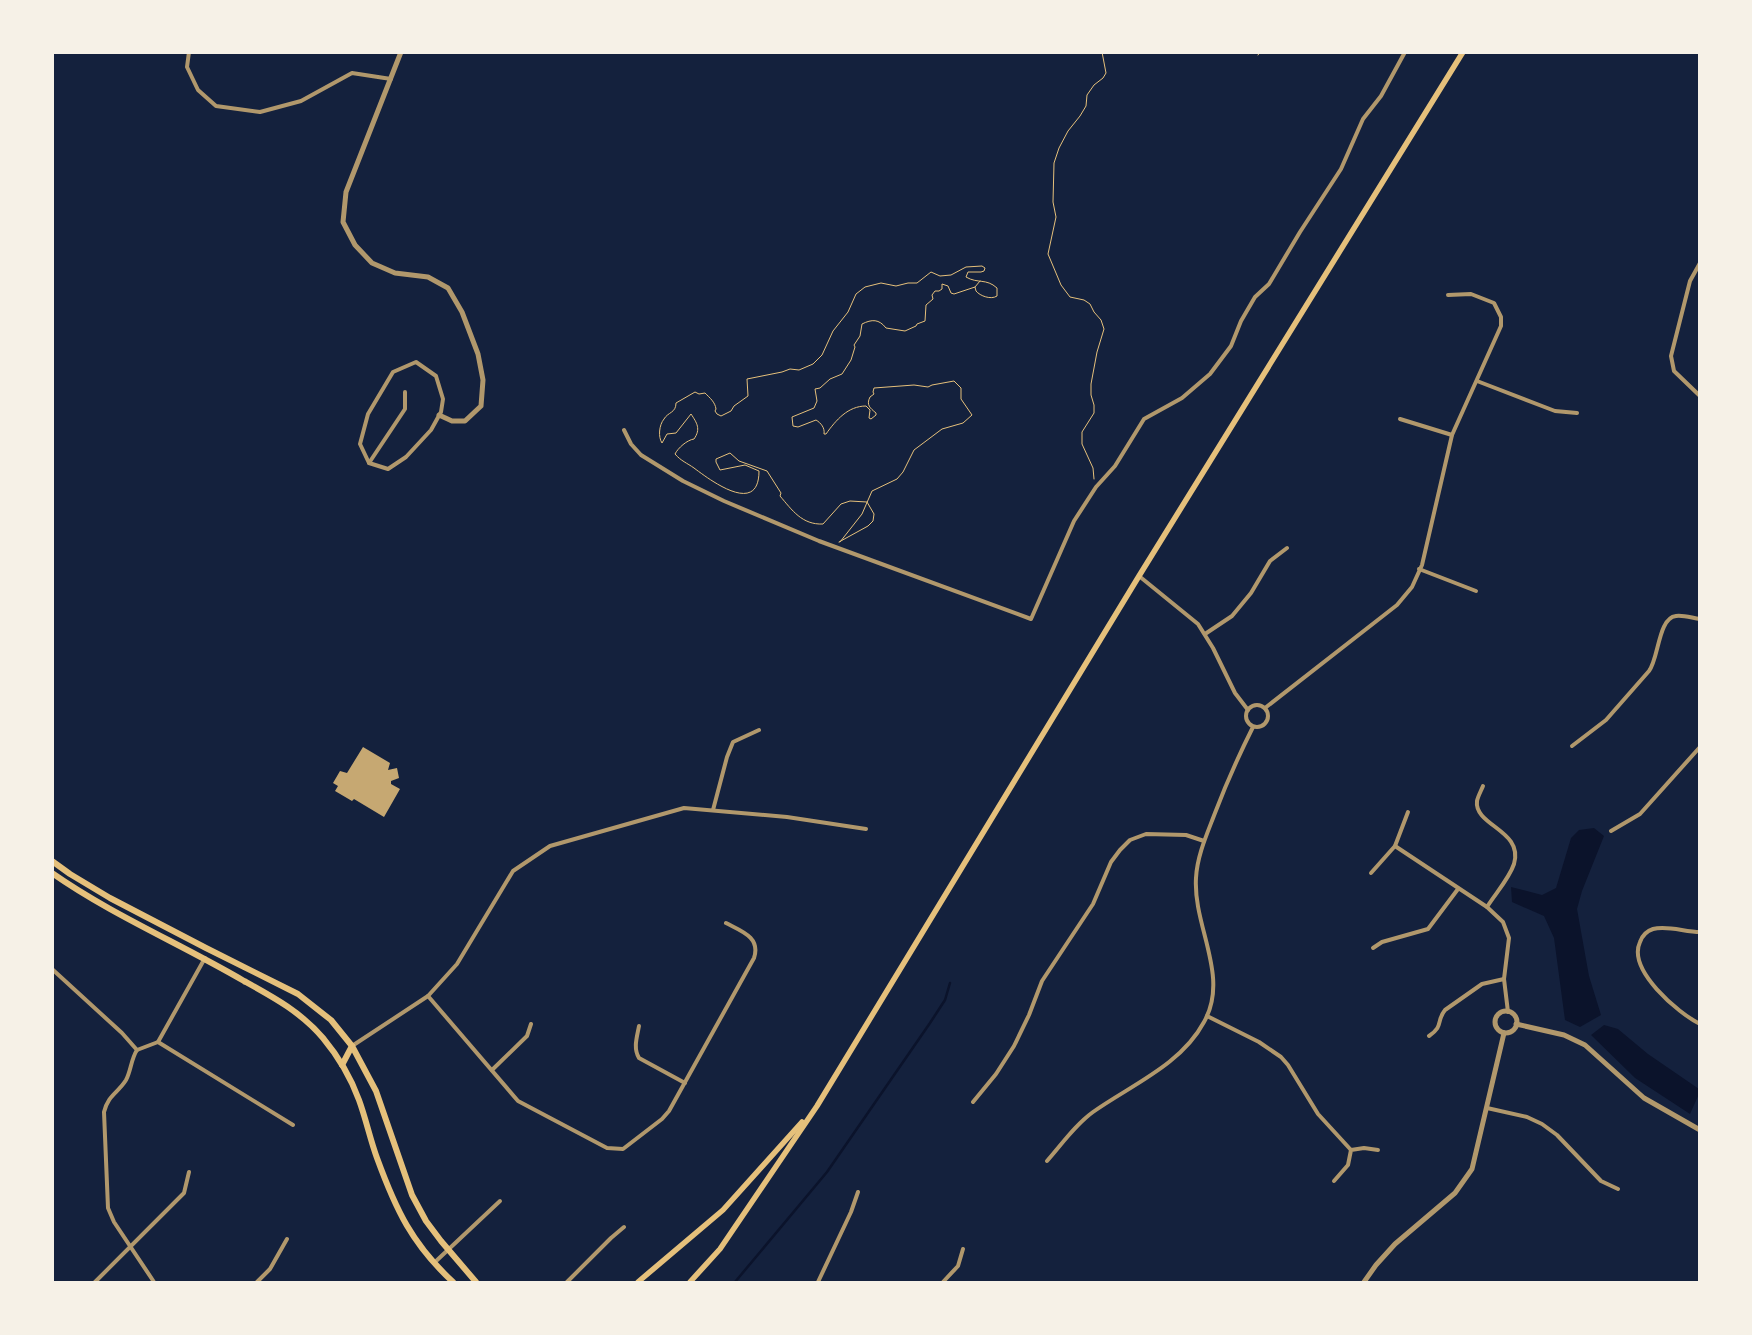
<svg xmlns="http://www.w3.org/2000/svg" width="1752" height="1335" viewBox="0 0 1752 1335" font-family="Cabin,sans-serif">
<rect width="100%" height="100%" fill="#14213d"/>
<g fill="#0b132b">
<polygon points="1594,828 1604,836 1582,891 1577,909 1589,976 1601,1015 1580,1027 1565,1020 1554,938 1544,916 1512,902 1511,887 1542,895 1556,888 1571,838 1579,830"/>
<polygon points="1604,1025 1618,1029 1648,1054 1699,1089 1699,1094 1690,1114 1635,1078 1591,1035"/>
</g>
<g fill="none" stroke-linecap="round" stroke-linejoin="round">
<polyline stroke="#0b132b" stroke-width="2.5" points="735,1282 827,1172 930,1023 945,1000 950,983"/>
</g>
<polygon fill="#c6a872" points="363,747 390,763 388,770 397,768 399,778 391,781 391,784 400,789 384,817 354,799 352,801 335,791 338,786 333,783 340,771 347,773"/>
<g fill="none" stroke-linecap="round" stroke-linejoin="round">
<g stroke="#e5c07b" stroke-width="1">
<polyline points="1258,55 1260,52"/>
<polyline points="975,287 980,281"/>
<polyline points="1094,479 1093,468 1082,444 1082,432 1094,413 1094,405 1091,395 1091,384 1097,352 1104,329 1101,320 1094,312 1090,304 1084,300 1070,297 1061,285 1048,254 1056,217 1053,202 1054,163 1059,148 1068,131 1080,116 1086,106 1087,95 1094,85 1103,78 1106,73 1102,52"/>
<path d="M839,542L868,526L873,521L874,514L867,502L850,501L841,504L823,524C802,525 792,510 780,496L781,493L767,471L739,461L730,453L716,459V462L720,470L745,465L759,471C759,517 710,480 694,468C687,463 681,461 675,454C678,448 687,440 694,439C701,429 697,423 691,414L676,433L667,434L662,443C658,437 659,425 664,419C668,412 676,413 676,403L695,392L699,394L705,393C710,398 715,402 716,409L715,411L717,414L721,416L731,411L734,406L748,396L747,379L782,372L790,369L799,370L813,364L822,355L833,331L848,312L856,294L865,287L881,283L896,286L908,283H917L931,272L940,276L951,275L966,267L982,266L985,268L984,271L981,272H968L966,277C978,284 986,278 997,288V296C991,300 980,296 976,291L975,287L954,294L951,293L948,286L942,284V289L939,291H935L932,295L933,299L926,305L925,321L917,324L916,326L905,331L886,328C879,319 872,319 862,324L860,336L854,345L855,347L851,360L842,374L830,379L820,388L815,389L817,401L814,408L792,417L793,426L798,427L816,420C821,423 825,428 824,434H826C836,420 848,406 866,406L870,410L869,418L871,419L876,415V413C870,408 866,405 870,397L874,394L873,392L874,388L914,385L928,387L932,385L954,381L961,388V399L972,415L963,423L942,429L914,450L903,472L897,479L872,491L862,514L840,542"/>
</g>
<g stroke="#b1986c" stroke-width="4">
<polyline points="189,52 187,67 198,90 216,106 260,112 301,101 352,73 391,79"/>
<polyline points="1700,263 1690,281 1671,356 1674,371 1700,396"/>
<polygon points="416,362 436,376 443,399 441,412 431,430 406,457 388,469 369,463 360,444 368,414 393,372"/>
<polyline points="1477,381 1555,411 1577,413"/>
<polyline points="1400,419 1452,435"/>
<polyline points="624,430 631,444 641,455 683,481 724,501 819,541 1031,619 1074,521 1096,487 1115,466 1144,419 1182,398 1210,374 1231,346 1241,321 1255,297 1269,284 1300,232 1341,169 1363,119 1381,96 1405,52"/>
<polyline points="369,463 405,409 405,392"/>
<polyline points="1419,569 1476,591"/>
<polyline points="1139,576 1198,624 1213,648 1235,693 1248,710"/>
<polyline points="1205,634 1232,616 1251,593 1270,561 1287,548"/>
<circle cx="1257" cy="716" r="11"/>
<polyline points="1265,708 1397,605 1412,587 1422,565 1452,435 1501,326 1501,317 1494,303 1471,294 1448,295"/>
<path d="M1572,746L1606,720L1649,671C1659,658 1658,618 1676,616C1684,615 1692,618 1700,619"/>
<path d="M1483,786C1481,791 1478,796 1477,801C1474,826 1524,830 1514,864C1509,879 1495,894 1487,907"/>
<polyline points="713,810 727,757 733,742 759,730"/>
<polyline points="1611,831 1640,814 1700,747"/>
<polyline points="1395,846 1487,907 1503,922 1509,938 1504,979 1508,1012"/>
<polyline points="1371,873 1395,846 1408,812"/>
<path d="M1700,932C1685,932 1667,925 1653,929C1647,931 1642,936 1640,942C1627,970 1678,1013 1700,1024"/>
<polyline points="1373,948 1382,942 1428,929 1458,889"/>
<polyline points="52,969 122,1033 137,1050"/>
<path d="M428,996L518,1101L607,1148L623,1149L662,1119L669,1111L754,958C761,937 741,931 726,923"/>
<polyline points="1207,1016 1259,1042 1281,1057 1288,1065 1318,1114 1351,1150"/>
<path d="M639,1026C637,1037 633,1048 639,1058L685,1083"/>
<path d="M1429,1036C1444,1026 1436,1021 1445,1010L1482,984L1504,979"/>
<polyline points="158,1042 293,1125"/>
<polyline points="352,1046 428,996 457,964 513,871 550,846 684,808 787,817 866,829"/>
<polyline points="492,1070 527,1036 531,1024"/>
<polyline points="973,1102 996,1074 1014,1046 1029,1015 1042,981 1093,904 1111,862 1120,850 1130,840 1146,834 1186,835 1204,841"/>
<polyline points="1487,1108 1527,1117 1542,1124 1557,1135 1601,1181 1618,1189"/>
<path d="M1047,1161C1062,1144 1075,1125 1093,1112C1131,1085 1181,1065 1204,1022C1230,976 1193,927 1196,878C1197,856 1207,834 1215,813C1226,784 1239,755 1253,727"/>
<polyline points="1334,1181 1348,1165 1351,1150 1364,1148 1378,1150"/>
<polyline points="434,1263 500,1201"/>
<polyline points="95,1282 184,1193 189,1172"/>
<path d="M154,1282L114,1222L108,1208L104,1112C108,1095 118,1093 126,1080C131,1071 131,1059 137,1050L158,1042L205,958"/>
<polyline points="257,1282 270,1269 287,1239"/>
<polyline points="567,1282 611,1238 624,1227"/>
<polyline points="818,1282 851,1212 858,1192"/>
<polyline points="943,1282 958,1266 963,1249"/>
</g>
<g stroke="#b1986c" stroke-width="5">
<polyline points="401,52 346,192 343,222 355,245 372,263 395,273 428,277 448,288 462,312 478,354 483,380 481,406 465,421 452,421 439,415"/>
<circle cx="1506" cy="1022" r="11"/>
<polyline points="1516,1024 1564,1035 1585,1045 1644,1098 1700,1130"/>
<polyline points="1364,1282 1376,1265 1395,1244 1455,1193 1472,1169 1504,1033"/>
</g>
<g stroke="#e5c07b" stroke-width="5.5">
<polyline points="638,1282 723,1210 802,1122"/>
<polyline points="690,1282 720,1249 817,1106 1139,576 1463,52"/>
</g>
<g stroke="#e5c07b" stroke-width="6">
<polyline points="52,861 70,874 110,898 206,948 298,994 331,1020 352,1046 376,1091 412,1195 426,1221 441,1241 476,1282"/>
<path d="M52,873C112,915 181,944 244,981C273,997 301,1012 323,1038C338,1056 351,1078 359,1100C366,1119 370,1139 377,1158C396,1210 412,1244 453,1282"/>
<polyline points="342,1065 352,1046"/>
</g>
</g>
<rect width="1752" height="1335" fill="none" stroke="#f6f1e7" stroke-width="108"/>
</svg>
